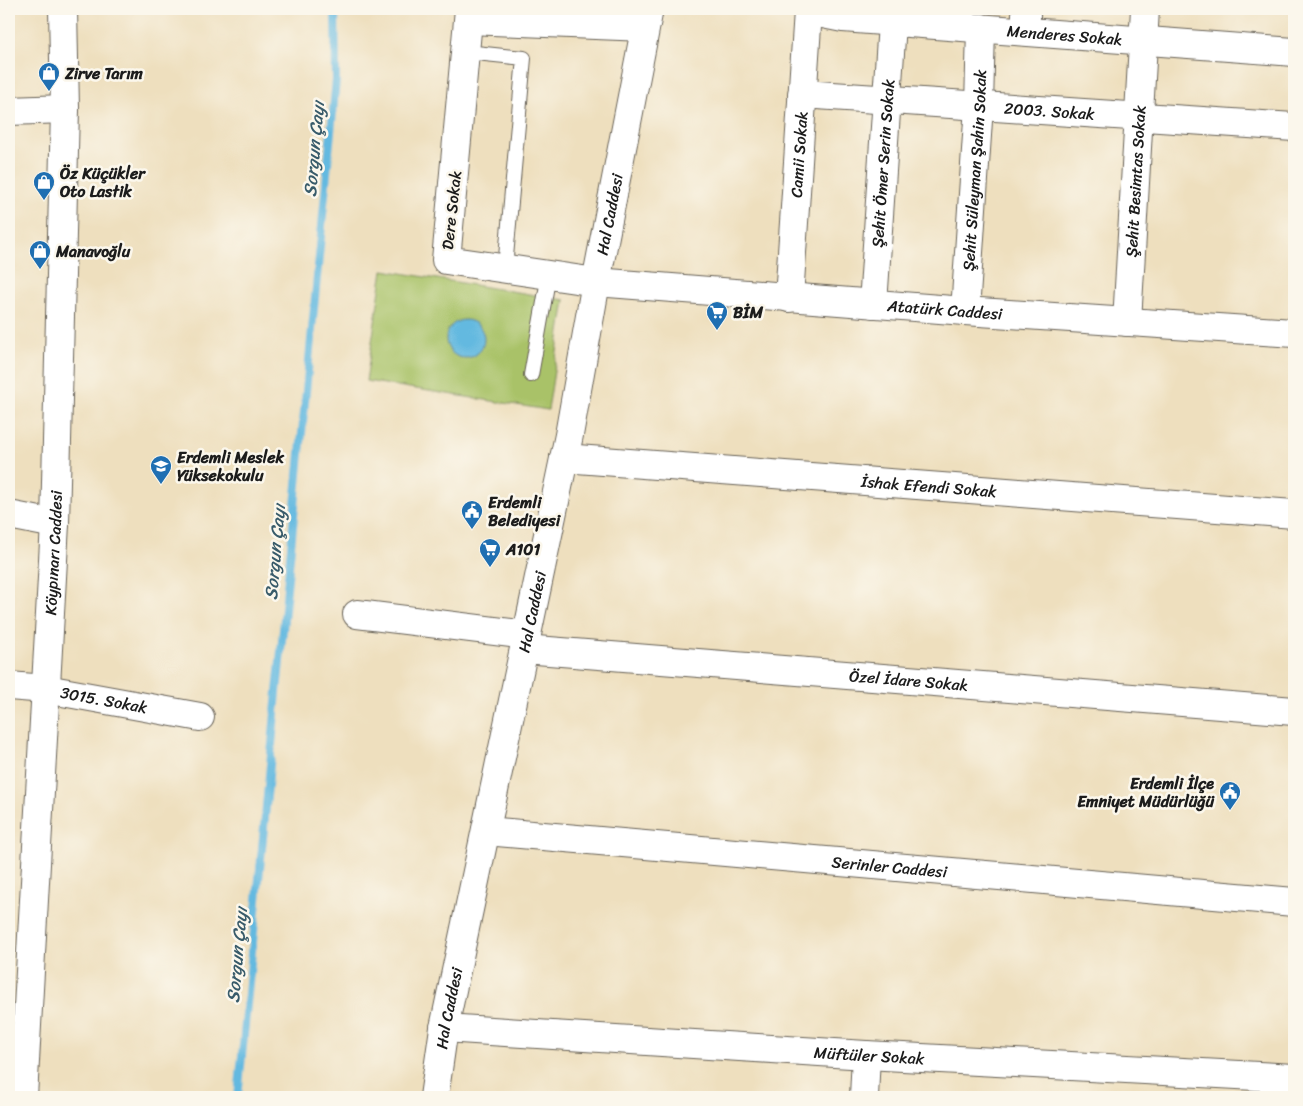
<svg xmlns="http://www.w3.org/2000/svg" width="1303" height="1106" viewBox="0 0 1303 1106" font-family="Sriracha,sans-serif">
<rect width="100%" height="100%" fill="#fbf7ec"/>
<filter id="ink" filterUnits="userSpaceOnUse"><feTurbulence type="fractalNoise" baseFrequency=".02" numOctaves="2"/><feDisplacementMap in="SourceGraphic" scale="10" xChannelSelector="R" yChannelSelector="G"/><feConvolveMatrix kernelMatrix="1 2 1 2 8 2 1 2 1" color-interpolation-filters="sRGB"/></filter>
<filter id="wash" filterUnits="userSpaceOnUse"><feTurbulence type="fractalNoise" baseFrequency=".0096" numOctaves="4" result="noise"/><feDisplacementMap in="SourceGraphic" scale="20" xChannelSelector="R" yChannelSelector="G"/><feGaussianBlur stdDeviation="1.12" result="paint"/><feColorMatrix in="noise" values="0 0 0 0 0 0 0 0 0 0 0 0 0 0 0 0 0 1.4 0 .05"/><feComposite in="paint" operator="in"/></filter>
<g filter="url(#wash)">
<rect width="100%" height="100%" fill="#eedfbe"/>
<polygon fill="#a9c268" stroke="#626f42" points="383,270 565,300 548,410 366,381"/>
<circle fill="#63b9e0" stroke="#406a7e" cx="465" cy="339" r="19"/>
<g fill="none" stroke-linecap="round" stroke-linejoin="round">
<polyline stroke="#63b9e0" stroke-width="8" points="238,1097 336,80 335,9"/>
</g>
</g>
<g filter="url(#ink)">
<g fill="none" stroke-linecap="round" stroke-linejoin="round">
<g stroke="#666055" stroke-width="16">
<g id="lane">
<polyline points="466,52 524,58 505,268"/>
<polyline points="531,375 549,274"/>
</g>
</g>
<g stroke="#666055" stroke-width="30">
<g id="street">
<polyline points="469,9 446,260 596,282"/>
<path id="s1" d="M808,9V11L843,18L1294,52"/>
<polyline points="469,20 645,27"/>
<polyline points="1026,31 1026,9"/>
<path id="s2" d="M802,94L1294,127"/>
<path id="s3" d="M789,298L808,11"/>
<path id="s4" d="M873,304L893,9"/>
<path id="s5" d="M965,311L979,106L981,28"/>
<path id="s6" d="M1127,322L1145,9"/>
<path id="s7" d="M564,458L1294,514"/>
<polyline points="9,515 55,524"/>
<polyline points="357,614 527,635"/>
<path id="s8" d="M524,649L1294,711"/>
<path id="s9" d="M9,686L46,689L200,717"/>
<path id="s10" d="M444,1028L866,1055L1294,1078"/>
<polyline points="864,1097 866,1055"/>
</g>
</g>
<g stroke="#666055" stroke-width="30">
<g id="secondary">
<polyline points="9,111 65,109"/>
<path id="s11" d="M596,282L965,311L1294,333"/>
<path id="s12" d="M486,831L1294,902"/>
<path id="s13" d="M23,1097L55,524L65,109L63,9"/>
<path id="s14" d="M434,1097L444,1028L569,435L596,282L649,9"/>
</g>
</g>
<use href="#lane" stroke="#fff" stroke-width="14"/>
<use href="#street" stroke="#fff" stroke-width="28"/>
<use href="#secondary" stroke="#fff" stroke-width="28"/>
</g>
</g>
<defs>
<g id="shop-pin" transform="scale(1.125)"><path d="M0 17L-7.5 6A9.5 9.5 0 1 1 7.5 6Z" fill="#1f6fb2" stroke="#fbf7ec"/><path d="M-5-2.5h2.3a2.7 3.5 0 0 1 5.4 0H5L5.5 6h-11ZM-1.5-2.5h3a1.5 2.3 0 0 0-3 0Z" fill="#fff"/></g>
<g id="supermarket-pin" transform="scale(1.125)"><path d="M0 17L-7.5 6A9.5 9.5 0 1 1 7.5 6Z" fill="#1f6fb2" stroke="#fbf7ec"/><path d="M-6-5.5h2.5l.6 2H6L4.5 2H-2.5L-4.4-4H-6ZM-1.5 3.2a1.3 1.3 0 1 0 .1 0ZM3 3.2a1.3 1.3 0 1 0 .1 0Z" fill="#fff"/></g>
<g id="university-pin" transform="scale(1.125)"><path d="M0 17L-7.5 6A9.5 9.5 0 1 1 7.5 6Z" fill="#1f6fb2" stroke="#fbf7ec"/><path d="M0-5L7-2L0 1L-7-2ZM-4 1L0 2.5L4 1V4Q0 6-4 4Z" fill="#fff"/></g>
<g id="civic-pin" transform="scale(1.125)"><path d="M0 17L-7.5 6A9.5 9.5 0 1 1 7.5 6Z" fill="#1f6fb2" stroke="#fbf7ec"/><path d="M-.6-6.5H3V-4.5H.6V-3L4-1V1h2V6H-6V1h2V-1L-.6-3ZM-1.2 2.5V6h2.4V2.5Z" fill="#fff"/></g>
</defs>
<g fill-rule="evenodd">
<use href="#shop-pin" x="49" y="73"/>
<use href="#shop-pin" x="44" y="182"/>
<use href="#shop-pin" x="40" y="251"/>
<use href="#supermarket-pin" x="717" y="312"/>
<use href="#university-pin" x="161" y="466"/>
<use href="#civic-pin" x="472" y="511"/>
<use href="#supermarket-pin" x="490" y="549"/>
<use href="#civic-pin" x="1230" y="792"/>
</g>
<g text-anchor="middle" stroke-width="5" stroke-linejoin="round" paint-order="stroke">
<g font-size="16" fill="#1c1c1c" stroke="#fbf7ec">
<text dy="6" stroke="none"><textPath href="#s1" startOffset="260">Menderes Sokak</textPath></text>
<text dy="6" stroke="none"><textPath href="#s2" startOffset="248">2003. Sokak</textPath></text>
<text dy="6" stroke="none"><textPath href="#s3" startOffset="144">Camii Sokak</textPath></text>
<text dy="6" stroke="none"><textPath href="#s4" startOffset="141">Şehit Ömer Serin Sokak</textPath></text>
<text dy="6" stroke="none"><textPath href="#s5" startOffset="141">Şehit Süleyman Şahin Sokak</textPath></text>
<text dy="6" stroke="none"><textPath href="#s6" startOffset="141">Şehit Besimtas Sokak</textPath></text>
<text transform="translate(451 210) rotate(-84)" y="6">Dere Sokak</text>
<text dy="6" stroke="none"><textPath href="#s14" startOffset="900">Hal Caddesi</textPath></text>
<text dy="6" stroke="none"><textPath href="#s11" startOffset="350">Atatürk Caddesi</textPath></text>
<text dy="6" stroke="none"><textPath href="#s7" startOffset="366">İshak Efendi Sokak</textPath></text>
<text dy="6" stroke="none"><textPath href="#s13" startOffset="545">Köypınarı Caddesi</textPath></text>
<text dy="6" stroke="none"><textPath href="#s14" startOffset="495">Hal Caddesi</textPath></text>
<text dy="6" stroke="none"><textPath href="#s8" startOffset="386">Özel İdare Sokak</textPath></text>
<text dy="6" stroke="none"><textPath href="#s9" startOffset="96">3015. Sokak</textPath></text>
<text dy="6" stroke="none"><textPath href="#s12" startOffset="405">Serinler Caddesi</textPath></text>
<text dy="6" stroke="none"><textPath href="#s14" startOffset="90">Hal Caddesi</textPath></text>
<text dy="6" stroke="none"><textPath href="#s10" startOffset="426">Müftüler Sokak</textPath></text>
</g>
<g font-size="16" font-weight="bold" fill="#1c1c1c" stroke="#fbf7ec" text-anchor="start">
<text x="65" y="79">Zirve Tarım</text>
<text x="60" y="179">Öz Küçükler<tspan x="60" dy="18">Oto Lastik</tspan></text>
<text x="56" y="257">Manavoğlu</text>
<text x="733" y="318">BİM</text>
<text x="177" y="463">Erdemli Meslek<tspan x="177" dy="18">Yüksekokulu</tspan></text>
<text x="488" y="508">Erdemli<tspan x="488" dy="18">Belediyesi</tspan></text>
<text x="506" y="555">A101</text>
<text x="1214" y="789" text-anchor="end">Erdemli İlçe<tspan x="1214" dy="18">Emniyet Müdürlüğü</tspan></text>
</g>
<g font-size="18" font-style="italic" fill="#385b6a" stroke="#fbf7ec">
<text transform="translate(314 149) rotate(-85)" y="6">Sorgun Çayı</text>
<text transform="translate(275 552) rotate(-85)" y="6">Sorgun Çayı</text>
<text transform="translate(237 955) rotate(-85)" y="6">Sorgun Çayı</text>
</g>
</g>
<rect width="1303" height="1106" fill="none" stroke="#fbf7ec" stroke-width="30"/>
</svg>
